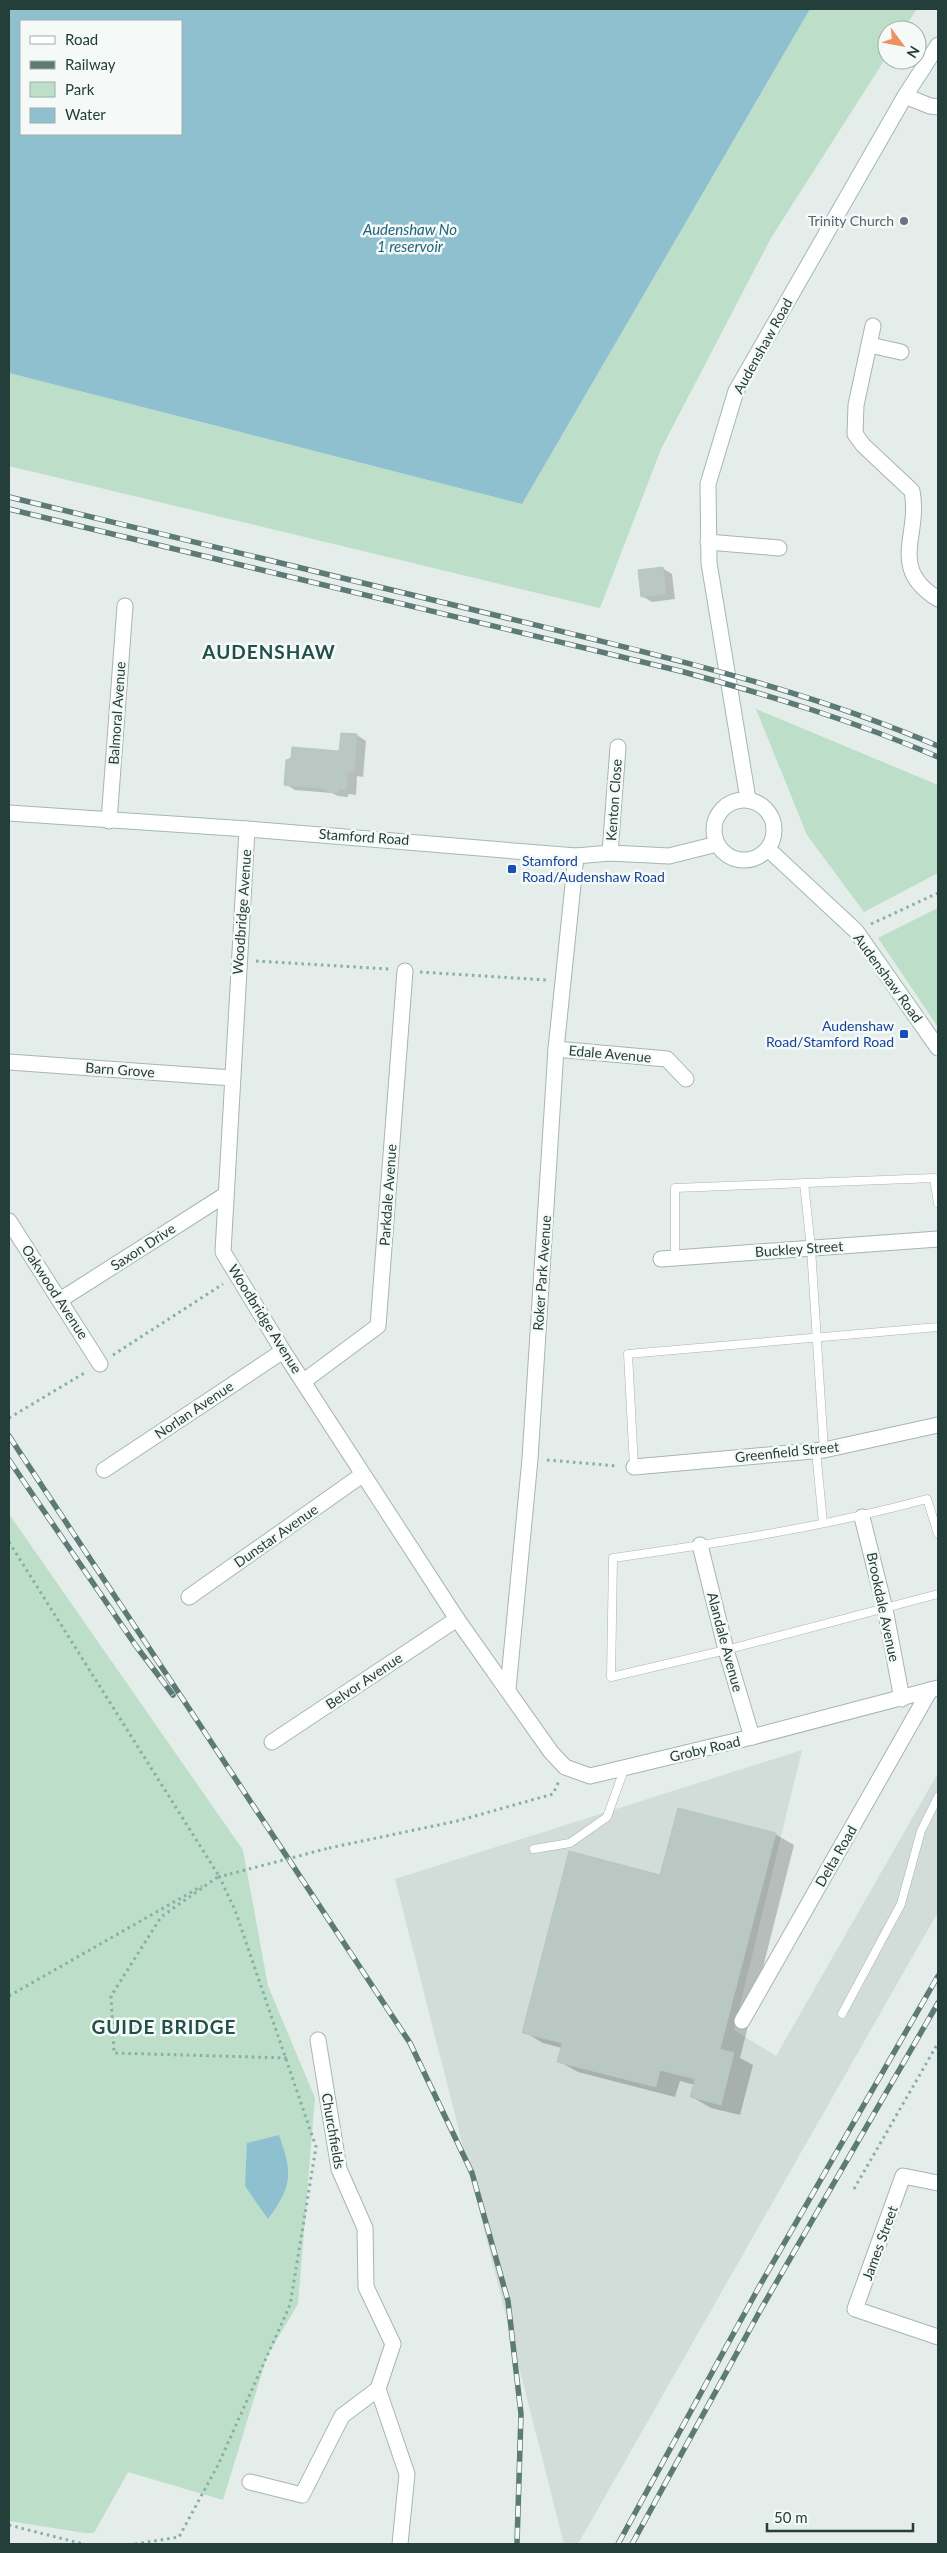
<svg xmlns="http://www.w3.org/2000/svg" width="947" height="2553" viewBox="0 0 947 2553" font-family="Lato,sans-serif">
<rect width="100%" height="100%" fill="#e4edea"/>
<polygon fill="#d2ddd9" points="802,1750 734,2030 776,2056 938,1773 938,1912 578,2544 564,2544 395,1879"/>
<g fill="#bddec9">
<polygon points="810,9 917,9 903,30 887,30 887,56 771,238 661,449 600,608 9,466 9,373 522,504"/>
<polygon points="756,709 938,785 938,873 864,912 807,835"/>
<polygon points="938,908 938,1027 878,938"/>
<polygon points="9,1514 243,1850 268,1986 315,2098 298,2304 267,2356 223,2500 128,2472 94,2533 85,2533 9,2521"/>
</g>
<g fill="#8ec0d0" fill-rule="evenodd">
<path d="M9,9H810L522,504L9,373ZM21,21H181V134H21Z"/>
<path d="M279,2135C293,2174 292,2186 268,2219L245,2186L247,2143Z"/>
</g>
<g fill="#0003">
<polygon points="662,568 672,574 675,599 652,602 642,596"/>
<polygon points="357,735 366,741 363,777 357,776 356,795 348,794 348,797 338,796 332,793 295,790 285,784 341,753"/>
<polygon points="775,1834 794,1845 740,2058 753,2065 740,2115 711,2108 692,2097 695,2085 680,2081 675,2097 578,2072 558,2061 562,2048 543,2043 524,2032 661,1876"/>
</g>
<g fill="#b9c8c3" stroke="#b6c7c1">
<polygon points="663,567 666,594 641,597 638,570"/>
<polygon points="341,733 357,734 354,772 348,772 346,790 339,789 338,793 327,792 327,789 284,785 286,760 291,758 292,747 339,751"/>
<polygon points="678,1808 776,1833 720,2049 734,2053 721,2105 690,2097 695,2079 660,2070 656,2087 557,2062 562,2043 522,2033 569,1851 660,1875"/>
</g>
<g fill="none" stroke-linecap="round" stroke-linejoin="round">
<g stroke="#a7b5b2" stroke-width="9">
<g id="lane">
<polyline points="804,1183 811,1248 824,1450"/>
<polyline points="675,1258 675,1188 934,1178 938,1203"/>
<polyline points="816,1451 823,1523"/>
<polyline points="634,1467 628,1354 938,1327"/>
<path d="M938,1534L927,1499C824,1527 718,1543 613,1558L611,1677L726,1650L938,1594"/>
<polyline points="534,1849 570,1843 607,1817 625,1767"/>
<polyline points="842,2014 901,1904 921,1831 938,1797"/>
</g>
</g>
<g stroke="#a7b5b2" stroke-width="17">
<g id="street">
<polyline points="905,96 930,106 938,107"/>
<path d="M873,326L856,405L855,434L863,445L912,491C921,536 887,567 938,599"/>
<polyline points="870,345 901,352"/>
<polyline points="708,542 779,548"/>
<polyline points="109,821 125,606"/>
<polyline points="247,829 223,1252 283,1351 457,1619 551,1752 565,1767 590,1776 752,1737 938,1688"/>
<polyline points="610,853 618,747"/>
<polyline points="556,1049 667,1059 686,1079"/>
<polyline points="9,1062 232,1078"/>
<polyline points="9,1221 100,1364"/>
<polyline points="661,1259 938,1239"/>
<polyline points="60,1300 225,1195"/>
<polyline points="304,1381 378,1326 405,971"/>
<polyline points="634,1467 824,1450 938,1425"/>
<polyline points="104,1470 283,1351"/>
<polyline points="862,1517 885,1609 902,1699"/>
<polyline points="700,1545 726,1650 752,1737"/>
<polyline points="189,1597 362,1475"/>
<polyline points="508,1689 530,1459 556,1049 576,856"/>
<polyline points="272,1742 457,1619"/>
<polyline points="742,2021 930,1690"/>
<polyline points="318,2040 339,2169 365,2228 366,2287 393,2344 378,2389"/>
<polyline points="938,2183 903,2176 855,2309 938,2337"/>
<polyline points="250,2482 302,2495 342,2416 378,2389 407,2474 400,2544"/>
</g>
</g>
<g stroke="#a2b9b3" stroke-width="17">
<g id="secondary">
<polyline points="748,799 709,563 708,484 736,391 905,96 938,45"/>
<circle cx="744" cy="830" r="30"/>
<polyline points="9,813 247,829 576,856 610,853 669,856 717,844"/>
<polyline points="768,849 856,931 938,1048"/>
</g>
</g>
<g stroke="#85b0a6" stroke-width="3" stroke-dasharray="2.5 4" stroke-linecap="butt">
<polyline points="871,924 938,893"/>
<polyline points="256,961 389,969"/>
<polyline points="420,972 546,980"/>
<polyline points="113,1355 223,1284"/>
<polyline points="9,1418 86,1372"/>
<polyline points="547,1460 618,1466"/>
<polyline points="9,1542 219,1876 161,1917 111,1996 114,2053 287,2058"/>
<polyline points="329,1848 457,1821 553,1794 559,1781"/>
<polyline points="218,1877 230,1874"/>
<polyline points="9,1996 202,1886"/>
<polyline points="854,2189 938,2043"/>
<polyline points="9,2525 83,2544"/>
<polyline points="135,2544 179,2537 218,2465 290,2305 316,2147 235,1910 219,1876"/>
</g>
<use href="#lane" stroke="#fff" stroke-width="8"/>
<use href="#street" stroke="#fff" stroke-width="15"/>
<use href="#secondary" stroke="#fff" stroke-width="15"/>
<g stroke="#5e7a75" stroke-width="5.5">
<g id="rail">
<path d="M9,497C175,537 341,578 507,618C653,654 800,687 938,746"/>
<path d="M9,509L680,671C768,695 855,721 938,757"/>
<polyline points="9,1436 410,2043 472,2173 508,2301 521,2414 517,2544"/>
<polyline points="9,1460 136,1646 173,1695"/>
<polyline points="618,2544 759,2287 938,1976"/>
<polyline points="632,2544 761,2309 938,2003"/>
</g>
</g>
<use href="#rail" stroke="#f5f9f7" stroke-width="4" stroke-dasharray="11" stroke-linecap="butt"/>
<polyline stroke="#85b0a6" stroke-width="3" stroke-dasharray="2.5 4" stroke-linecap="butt" points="230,1874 329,1848"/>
</g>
<circle fill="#6b7280" stroke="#f5f9f7" stroke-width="2" cx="904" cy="221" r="5"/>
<g fill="#1a4fb4" stroke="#f5f9f7" stroke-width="2">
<rect x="507" y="864" width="10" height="10" rx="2.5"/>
<rect x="899" y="1029" width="10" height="10" rx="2.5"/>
</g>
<g text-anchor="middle" stroke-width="5" stroke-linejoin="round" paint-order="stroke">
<g font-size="14" fill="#5b616d" stroke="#f5f9f7" text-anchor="end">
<text x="894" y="226">Trinity Church</text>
</g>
<g font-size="14" fill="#243e3a" stroke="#f5f9f7">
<text transform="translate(763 346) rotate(-61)" y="5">Audenshaw Road</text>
<text transform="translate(117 713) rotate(-86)" y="5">Balmoral Avenue</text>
<text transform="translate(614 800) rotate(-86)" y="5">Kenton Close</text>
<text transform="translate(364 837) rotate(4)" y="5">Stamford Road</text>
<text transform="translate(242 912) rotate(-86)" y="5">Woodbridge Avenue</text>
<text transform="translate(888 978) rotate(54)" y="5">Audenshaw Road</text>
<text transform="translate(610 1054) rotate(5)" y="5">Edale Avenue</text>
<text transform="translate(120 1070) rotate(4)" y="5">Barn Grove</text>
<text transform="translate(388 1195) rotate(-86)" y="5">Parkdale Avenue</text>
<text transform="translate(143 1247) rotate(-33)" y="5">Saxon Drive</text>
<text transform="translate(799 1249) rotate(-4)" y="5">Buckley Street</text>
<text transform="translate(542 1273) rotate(-86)" y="5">Roker Park Avenue</text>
<text transform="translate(55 1292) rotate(57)" y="5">Oakwood Avenue</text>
<text transform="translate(265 1319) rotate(58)" y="5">Woodbridge Avenue</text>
<text transform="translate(194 1410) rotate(-34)" y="5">Norlan Avenue</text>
<text transform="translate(787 1452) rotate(-6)" y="5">Greenfield Street</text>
<text transform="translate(276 1536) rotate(-35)" y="5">Dunstar Avenue</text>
<text transform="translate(883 1607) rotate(78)" y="5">Brookdale Avenue</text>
<text transform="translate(725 1642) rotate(75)" y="5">Alandale Avenue</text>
<text transform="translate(364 1681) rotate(-34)" y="5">Belvor Avenue</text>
<text transform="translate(705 1749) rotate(-13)" y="5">Groby Road</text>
<text transform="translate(836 1856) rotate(-60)" y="5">Delta Road</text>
<text transform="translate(333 2131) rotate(80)" y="5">Churchfields</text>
<text transform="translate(880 2243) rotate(-70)" y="5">James Street</text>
</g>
<g font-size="14" fill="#164399" stroke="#f5f9f7" text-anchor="start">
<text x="522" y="866">Stamford<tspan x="522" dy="16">Road/Audenshaw Road</tspan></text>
<text x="894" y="1031" text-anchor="end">Audenshaw<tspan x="894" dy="16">Road/Stamford Road</tspan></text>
</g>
<g font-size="15" font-style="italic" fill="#1f6279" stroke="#f5f9f7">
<text x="410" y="235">Audenshaw No<tspan x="410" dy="17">1 reservoir</tspan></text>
</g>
<g font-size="19" font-weight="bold" letter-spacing="1" fill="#205049" stroke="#f5f9f7">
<text x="269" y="659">AUDENSHAW</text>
<text x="164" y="2034">GUIDE BRIDGE</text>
</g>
</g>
<rect width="947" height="2553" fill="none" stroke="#243e3a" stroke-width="20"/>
<rect x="20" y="20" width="162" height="115" fill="#f5f9f7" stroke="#a1aeab"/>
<rect x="30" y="36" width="25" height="8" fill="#ffffff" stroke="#a1aeab"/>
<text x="65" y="45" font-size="15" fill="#243e3a">Road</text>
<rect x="30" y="61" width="25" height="8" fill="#5e7a75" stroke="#a1aeab"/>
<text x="65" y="70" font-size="15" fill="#243e3a">Railway</text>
<rect x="30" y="82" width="25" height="15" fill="#bddec9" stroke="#a1aeab"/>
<text x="65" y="95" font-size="15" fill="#243e3a">Park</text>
<rect x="30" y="108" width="25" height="15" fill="#8ec0d0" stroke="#a1aeab"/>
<text x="65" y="120" font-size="15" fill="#243e3a">Water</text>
<g transform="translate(902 45) rotate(122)"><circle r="24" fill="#f5f9f7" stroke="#a1aeab"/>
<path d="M0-4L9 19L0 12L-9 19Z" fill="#ee9061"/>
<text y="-8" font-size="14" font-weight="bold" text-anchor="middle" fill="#243e3a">N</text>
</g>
<path d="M767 2523v8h146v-8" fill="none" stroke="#243e3a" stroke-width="2.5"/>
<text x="774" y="2523" font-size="15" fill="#243e3a" stroke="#f5f9f7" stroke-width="4" paint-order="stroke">50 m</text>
</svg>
